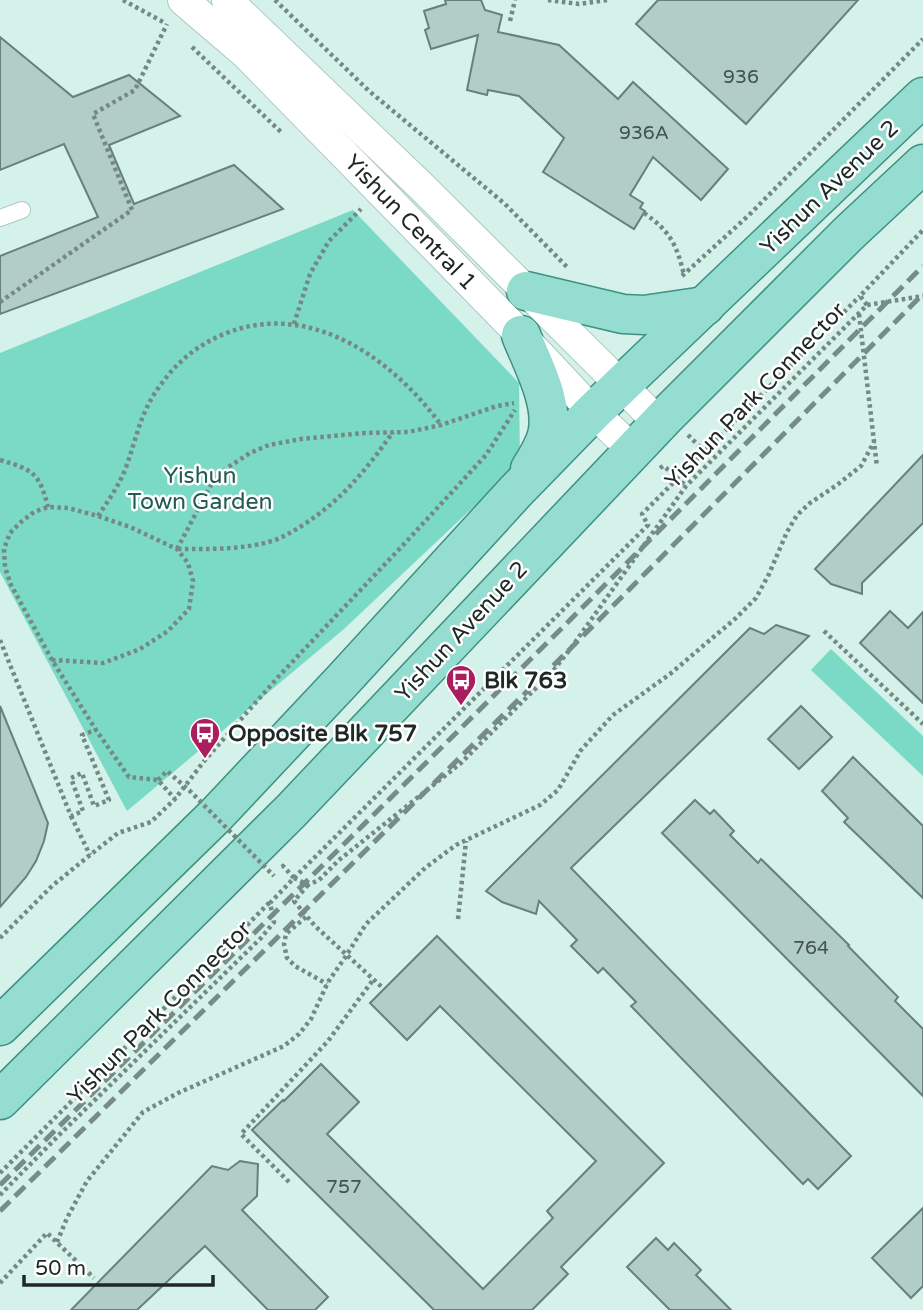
<svg xmlns="http://www.w3.org/2000/svg" width="923" height="1310" viewBox="0 0 923 1310" font-family="'Varela Round',sans-serif">
<rect width="100%" height="100%" fill="#d4f1ea"/>
<g fill="#7adac6">
<polygon points="353,210 519,383 520,463 344,629 127,811 0,572 0,353"/>
<polygon points="831,649 923,736 923,776 811,670"/>
</g>
<g fill="#b1cdc6" stroke="#66807a" stroke-width="2">
<polygon points="445,0 481,0 485,10 502,15 498,32 559,45 618,99 633,82 728,169 701,200 653,157 630,195 643,203 640,208 645,211 634,229 543,172 564,138 519,96 488,90 487,95 467,90 478,35 431,49 425,30 429,28 424,11 446,4"/>
<polygon points="658,0 858,0 746,124 636,24"/>
<polygon points="0,37 73,97 129,75 180,116 109,145 134,204 234,165 283,209 0,314 0,256 98,217 64,144 0,170"/>
<polygon points="923,455 923,523 862,583 862,594 831,584 815,569"/>
<polygon points="890,611 908,628 923,612 923,703 860,643"/>
<polygon points="776,625 809,636 571,868 851,1156 818,1189 808,1179 803,1184 631,1006 636,1002 603,968 598,973 571,946 577,940 539,901 536,914 502,902 486,891 750,628 764,634"/>
<polygon points="0,706 48,823 44,841 36,861 26,877 0,907"/>
<polygon points="801,706 832,737 799,769 768,739"/>
<polygon points="853,757 923,826 923,898 844,822 848,818 822,791"/>
<polygon points="695,800 710,814 714,810 734,831 730,835 758,863 761,859 849,945 848,946 898,997 895,1001 923,1029 923,1096 662,833"/>
<polygon points="437,936 664,1163 561,1267 568,1274 532,1310 434,1310 252,1130 283,1100 284,1101 321,1064 359,1102 327,1134 483,1289 553,1218 547,1211 596,1161 440,1006 407,1040 370,1003"/>
<polygon points="240,1161 258,1164 257,1196 242,1210 328,1297 315,1310 268,1310 205,1246 137,1310 71,1310 212,1166 228,1170"/>
<polygon points="923,1208 923,1286 911,1298 872,1258"/>
<polygon points="656,1238 668,1250 674,1243 701,1270 696,1275 731,1310 670,1310 627,1267"/>
</g>
<g fill="none" stroke-linecap="round" stroke-linejoin="round">
<g stroke="#acc8c1" stroke-width="18">
<polyline id="lane" points="0,218 22,210"/>
</g>
<g stroke="#acc8c1" stroke-width="32">
<g id="street">
<polyline points="183,0 245,53 521,335 593,412 633,450"/>
<polyline points="227,0 421,186 659,423"/>
</g>
</g>
<g stroke="#3e9080" stroke-width="41">
<g id="primary">
<polyline points="526,291 623,314 644,315 705,306"/>
<path d="M521,335C532,363 555,404 547,435C544,447 537,458 530,469"/>
<polyline points="0,1026 216,815 343,680 516,491 593,412 923,97"/>
<polyline points="0,1100 291,811 667,415 849,233 923,164"/>
</g>
</g>
<g stroke="#758883" stroke-width="4.5" stroke-dasharray="3.5 3.5" stroke-linecap="butt">
<polyline points="123,0 165,23"/>
<polyline points="275,0 369,91 505,204 568,268"/>
<polyline points="548,0 579,4 607,0"/>
<polyline points="510,21 515,0"/>
<polyline points="192,47 282,133"/>
<path d="M644,213C670,231 677,245 684,275"/>
<polyline points="682,276 748,216 923,39"/>
<polyline points="0,302 132,210 93,114 135,90 167,24"/>
<polyline points="867,305 860,296 923,230"/>
<polyline points="859,314 877,467"/>
<polyline points="294,324 310,274 329,241 361,209"/>
<polyline points="688,435 704,451"/>
<path d="M0,460C33,470 39,472 48,507"/>
<polyline points="660,468 663,466 665,467 686,486"/>
<path d="M98,516C108,501 118,487 125,470C137,438 140,411 162,383C178,361 198,345 224,334C309,299 392,358 441,425"/>
<polyline points="177,549 212,483 227,468 250,453 269,445 301,439 364,433 408,432 441,425 497,406 514,403"/>
<path d="M178,549C210,549 244,550 275,540C285,536 294,531 303,525C343,499 366,470 393,432"/>
<polyline points="824,631 923,724"/>
<polyline points="0,640 71,816 83,811 71,778 82,773 94,806 109,800 82,735 96,730"/>
<polyline points="52,660 103,663 140,649 168,631 189,609 193,581 188,563 177,549 130,527 98,516 68,508 48,507 34,512 21,522 10,533 4,549 5,567 11,585 52,660 96,730 129,777 158,780 175,799"/>
<polyline points="71,816 90,855"/>
<polyline points="282,867 283,866 294,878"/>
<polyline points="294,878 648,525 642,514 860,296"/>
<polyline points="308,885 294,901 315,926 384,989"/>
<polyline points="306,917 286,934 284,944 287,958 295,966 327,984"/>
<polyline points="458,919 466,841"/>
<polyline points="0,938 52,886 90,855 118,833 151,822 175,799 205,760 279,676 406,542 486,455 515,410"/>
<polyline points="0,1173 271,901"/>
<polyline points="289,1182 241,1134 328,1041 373,980"/>
<polyline points="0,1195 58,1136 261,938 274,922 270,903 294,878 308,885 319,880 339,860 461,763 553,671 571,648 686,486 867,305 923,296"/>
<polyline points="57,1242 67,1218 87,1181 143,1112 178,1093 284,1046 299,1034 311,1019 328,982 346,956 366,924 425,868 456,845 540,805 558,790 581,750 613,715 670,674 736,618 756,598 769,574 787,532 797,515 810,503 837,485 861,466 874,442"/>
<polyline points="0,1283 47,1233 94,1278"/>
</g>
<use href="#lane" stroke="#fff" stroke-width="16"/>
<use href="#street" stroke="#fff" stroke-width="30"/>
<use href="#primary" stroke="#95ddd0" stroke-width="38"/>
<g stroke="#788c87" stroke-width="5" stroke-dasharray="14 7" stroke-linecap="butt">
<polyline points="0,1185 560,630 923,266"/>
<polyline points="0,1211 571,648 923,294"/>
</g>
<polyline stroke="#758883" stroke-width="4.5" stroke-dasharray="3.5 3.5" stroke-linecap="butt" points="158,780 167,771 191,792 274,876"/>
</g>
<defs>
<g id="bus-pin" transform="scale(1.575)"><path d="M0 17L-7.5 6A9.5 9.5 0 1 1 7.5 6Z" fill="#aa1e5f" stroke="#fff"/><path d="M-5-6H5V4H4V6H2V4H-2V6H-4V4H-5ZM-3.5-4V0h7V-4ZM-3.5 1.2v1.5H-2V1.2ZM2 1.2v1.5H3.5V1.2Z" fill="#fff"/></g>
</defs>
<g fill-rule="evenodd">
<use href="#bus-pin" x="461" y="680"/>
<use href="#bus-pin" x="205" y="733"/>
</g>
<g text-anchor="middle" stroke-width="5" stroke-linejoin="round" paint-order="stroke">
<g font-size="19" fill="#43524e">
<text x="741" y="83">936</text>
<text x="644" y="139">936A</text>
<text x="811" y="954">764</text>
<text x="344" y="1193">757</text>
</g>
<g font-size="23" fill="#1e2926" stroke="#fff">
<text transform="translate(829 187) rotate(-44)" y="8">Yishun Avenue 2</text>
<text transform="translate(411 222) rotate(46)" y="8">Yishun Central 1</text>
<text transform="translate(755 395) rotate(-46)" y="8">Yishun Park Connector</text>
<text transform="translate(461 631) rotate(-47)" y="8">Yishun Avenue 2</text>
<text transform="translate(159 1012) rotate(-45)" y="8">Yishun Park Connector</text>
</g>
<g font-size="23" fill="#215b51" stroke="#fff">
<text x="200" y="483">Yishun<tspan x="200" dy="26">Town Garden</tspan></text>
</g>
<g font-size="23" font-weight="bold" fill="#1e2926" stroke="#fff" text-anchor="start">
<text x="484" y="688">Blk 763</text>
<text x="228" y="741">Opposite Blk 757</text>
</g>
</g>
<path d="M24 1275v10h189v-10" fill="none" stroke="#1e2926" stroke-width="3.5"/>
<text x="35" y="1275" font-size="21" fill="#1e2926" stroke="#ffffff" stroke-width="5" paint-order="stroke">50 m</text>
</svg>
